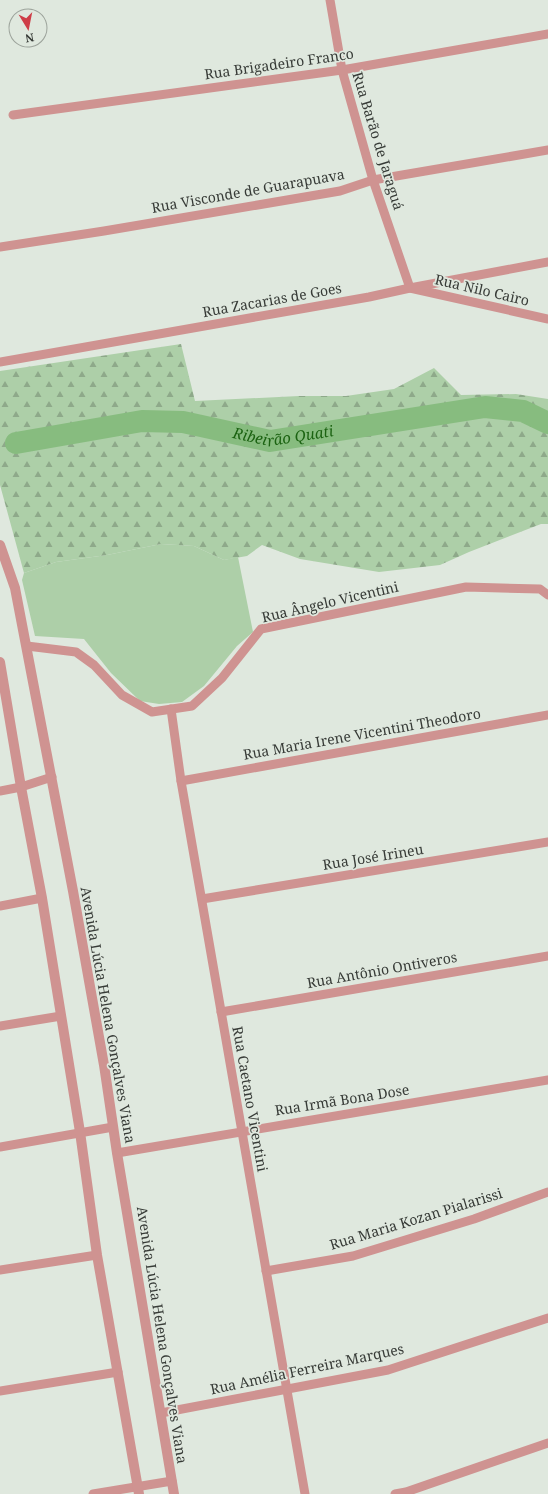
<svg xmlns="http://www.w3.org/2000/svg" width="548" height="1494" viewBox="0 0 548 1494" font-family="'Noto Serif',serif">
<defs>
<pattern id="forest-firs" width="22" height="20" patternUnits="userSpaceOnUse"><rect width="22" height="20" fill="#adcfa8"/><path d="M5 1l3.5 6h-7zM16 11l3.5 6h-7z" fill="#8ea98a"/></pattern>
</defs>
<rect width="100%" height="100%" fill="#dfe8de"/>
<polygon fill="#adcfa8" points="161,544 194,546 224,560 238,557 253,632 237,646 204,686 182,702 159,704 140,701 111,673 84,639 35,636 22,580 24,573 56,562 107,555"/>
<polygon fill="url(#forest-firs)" points="181,344 195,401 299,396 346,396 394,389 434,368 461,395 516,394 548,399 548,524 541,524 469,552 440,565 379,572 300,559 262,545 247,556 224,560 194,546 161,544 107,555 56,562 24,573 0,485 0,371"/>
<g fill="none" stroke-linecap="round" stroke-linejoin="round">
<path stroke="#87bc7f" stroke-width="22" id="s1" d="M16,443L142,421L183,422L270,441L485,407L523,411L548,423"/>
<g stroke="#cf9391" stroke-width="9">
<polyline points="330,0 342,70 373,180 410,288 548,319"/>
<polyline points="13,115 342,70 548,34"/>
<polyline points="0,247 104,231 340,191 373,180 548,150"/>
<polyline points="0,362 369,297 410,288 548,262"/>
<polyline points="27,646 76,652 94,665 122,695 152,712 192,706 222,678 261,629 466,587 540,589 548,595"/>
<polyline points="171,709 181,781 305,1494"/>
<polyline points="181,781 548,715"/>
<polyline points="0,791 21,787 52,777"/>
<polyline points="202,899 548,842"/>
<polyline points="0,906 42,898"/>
<polyline points="221,1012 548,956"/>
<polyline points="0,1026 61,1016"/>
<polyline points="0,1147 113,1127"/>
<polyline points="117,1153 548,1080"/>
<polyline points="0,1270 97,1255"/>
<polyline points="266,1271 353,1256 474,1219 548,1192"/>
<polyline points="0,1391 118,1372"/>
<polyline points="161,1413 388,1370 548,1318"/>
<polyline points="93,1494 172,1481"/>
<polyline points="395,1494 406,1492 548,1443"/>
</g>
<g stroke="#cf9391" stroke-width="10">
<polyline points="0,545 15,588 73,891 104,1065 117,1153 174,1494"/>
<polyline points="0,662 21,787 42,898 80,1132 97,1255 139,1494"/>
</g>
</g>
<g text-anchor="middle" stroke-width="3.5" stroke-linejoin="round" paint-order="stroke">
<g font-size="14" fill="#373b37" stroke="#dfe8de">
<text transform="translate(279 64) rotate(-8)" y="5">Rua Brigadeiro Franco</text>
<text transform="translate(378 141) rotate(73)" y="5">Rua Barão de Jaraguá</text>
<text transform="translate(248 191) rotate(-10)" y="5">Rua Visconde de Guarapuava</text>
<text transform="translate(482 290) rotate(13)" y="5">Rua Nilo Cairo</text>
<text transform="translate(272 300) rotate(-10)" y="5">Rua Zacarias de Goes</text>
<text transform="translate(330 602) rotate(-13)" y="5">Rua Ângelo Vicentini</text>
<text transform="translate(362 734) rotate(-10)" y="5">Rua Maria Irene Vicentini Theodoro</text>
<text transform="translate(373 857) rotate(-9)" y="5">Rua José Irineu</text>
<text transform="translate(382 970) rotate(-10)" y="5">Rua Antônio Ontiveros</text>
<text transform="translate(108 1015) rotate(80)" y="5">Avenida Lúcia Helena Gonçalves Viana</text>
<text transform="translate(250 1099) rotate(80)" y="5">Rua Caetano Vicentini</text>
<text transform="translate(342 1100) rotate(-9)" y="5">Rua Irmã Bona Dose</text>
<text transform="translate(416 1219) rotate(-17)" y="5">Rua Maria Kozan Pialarissi</text>
<text transform="translate(162 1335) rotate(81)" y="5">Avenida Lúcia Helena Gonçalves Viana</text>
<text transform="translate(307 1369) rotate(-12)" y="5">Rua Amélia Ferreira Marques</text>
</g>
<g font-size="15" font-style="italic" fill="#1c6312" stroke="#dfe8de">
<text dy="5" stroke="none"><textPath href="#s1" startOffset="271">Ribeirão Quati</textPath></text>
</g>
</g>
<g transform="translate(28 28) rotate(170)"><circle r="19" fill="#dfe8de" stroke="#9ca39b"/>
<path d="M0-3L7 15L0 10L-7 15Z" fill="#ce3e48"/>
<text y="-6" font-size="11" font-weight="bold" text-anchor="middle" fill="#373b37">N</text>
</g>
</svg>
